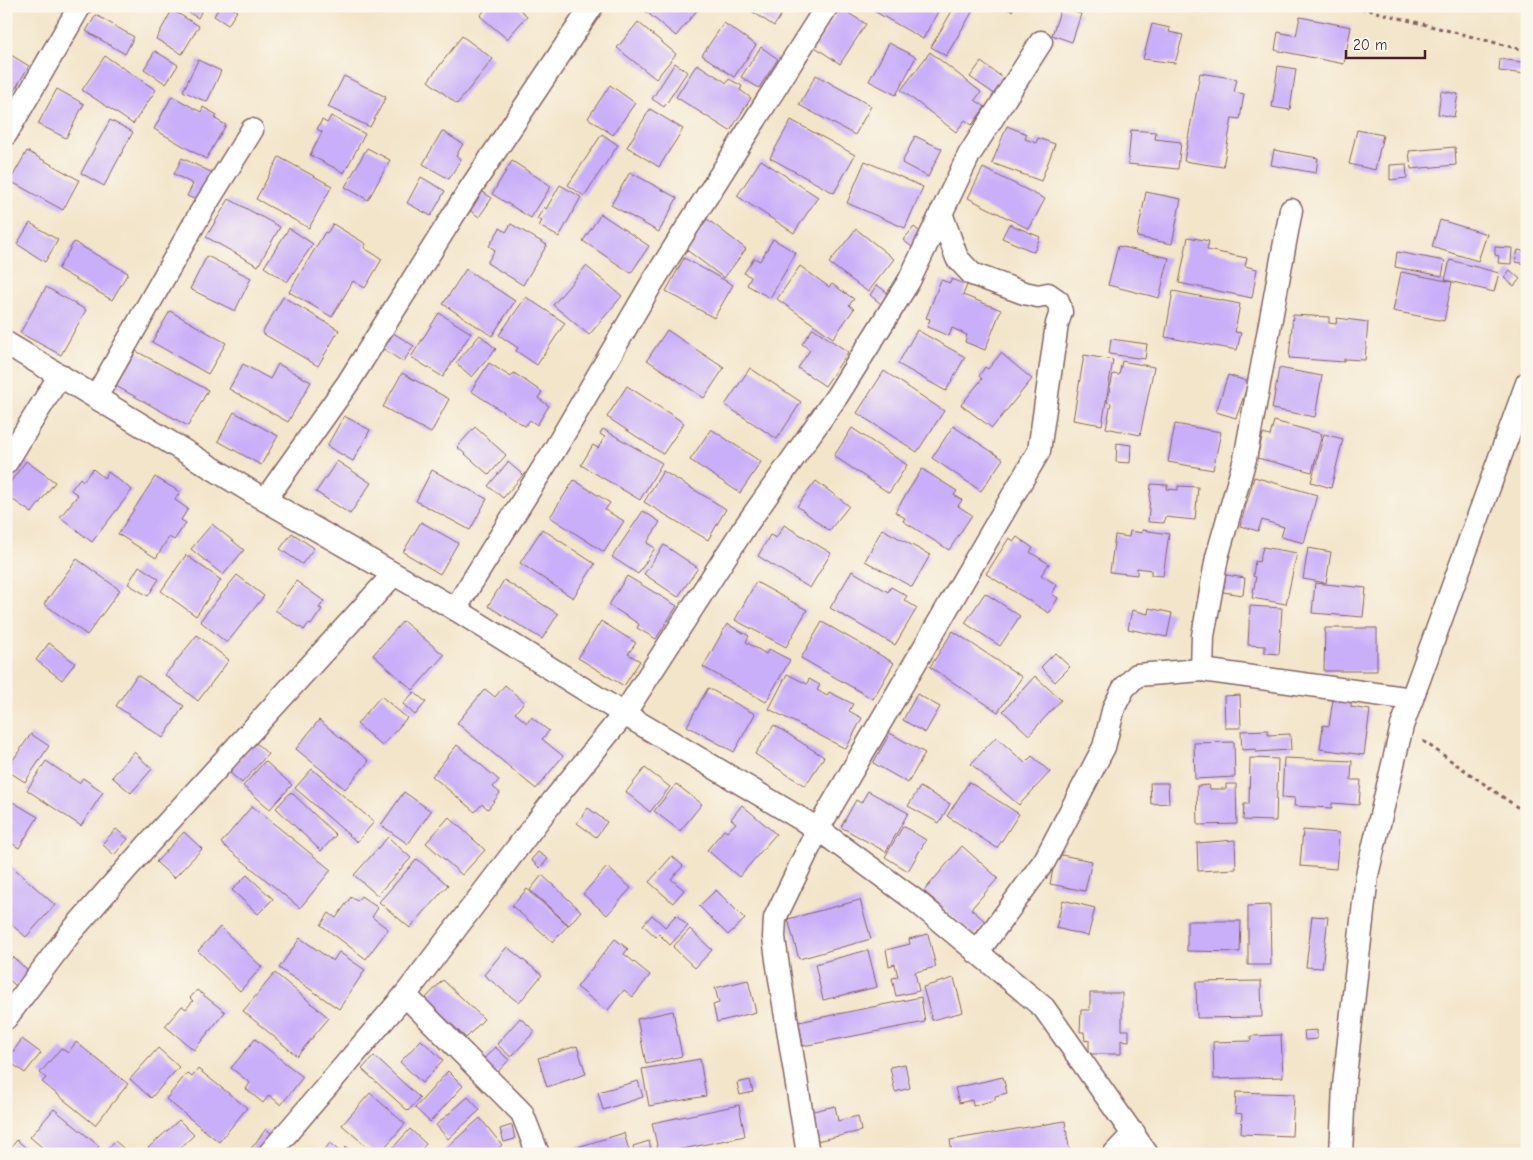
<svg xmlns="http://www.w3.org/2000/svg" width="1533" height="1160" viewBox="0 0 1533 1160" font-family="'Comic Neue',sans-serif">
<rect width="100%" height="100%" fill="#fbf7ec"/>
<filter id="ink" filterUnits="userSpaceOnUse"><feTurbulence type="fractalNoise" baseFrequency=".02" numOctaves="2"/><feDisplacementMap in="SourceGraphic" scale="10" xChannelSelector="R" yChannelSelector="G"/><feConvolveMatrix kernelMatrix="1 2 1 2 8 2 1 2 1" color-interpolation-filters="sRGB"/></filter>
<filter id="wash" filterUnits="userSpaceOnUse"><feTurbulence type="fractalNoise" baseFrequency=".0096" numOctaves="4" result="noise"/><feDisplacementMap in="SourceGraphic" scale="20" xChannelSelector="R" yChannelSelector="G"/><feGaussianBlur stdDeviation="1.12" result="paint"/><feColorMatrix in="noise" values="0 0 0 0 0 0 0 0 0 0 0 0 0 0 0 0 0 1.4 0 .05"/><feComposite in="paint" operator="in"/></filter>
<g filter="url(#wash)">
<rect width="100%" height="100%" fill="#f3e5ca"/>
<g id="blocks">
<g fill="#c9aef9">
<polygon points="177,6 204,6 198,18"/>
<polygon points="220,6 229,6 237,11 228,25 214,16"/>
<polygon points="488,6 516,6 527,16 507,39 480,16"/>
<polygon points="639,6 694,6 698,9 676,36"/>
<polygon points="744,6 787,6 774,26"/>
<polygon points="865,6 941,6 923,39"/>
<polygon points="955,6 969,6 974,9 946,56 931,47"/>
<polygon points="1002,6 1015,6 1012,11"/>
<polygon points="840,8 866,24 840,64 815,47"/>
<polygon points="1061,8 1081,14 1072,42 1052,35"/>
<polygon points="172,10 199,26 182,54 156,39"/>
<polygon points="96,15 134,37 125,54 86,31"/>
<polygon points="1300,17 1351,27 1344,64 1275,50 1278,32 1296,36"/>
<polygon points="638,22 676,54 656,79 617,48"/>
<polygon points="724,23 756,45 734,77 702,55"/>
<polygon points="1152,24 1170,28 1169,32 1183,35 1175,63 1143,59"/>
<polygon points="462,36 493,59 457,104 428,81"/>
<polygon points="889,43 916,57 896,95 869,81"/>
<polygon points="761,47 778,59 759,88 741,77"/>
<polygon points="155,51 178,65 166,84 144,69"/>
<polygon points="6,52 29,66 14,91 6,86"/>
<polygon points="930,52 981,92 975,100 985,107 972,125 965,120 956,132 901,90"/>
<polygon points="105,56 156,90 133,124 82,90"/>
<polygon points="1500,59 1527,63 1527,74 1499,71"/>
<polygon points="198,60 221,71 207,102 183,91"/>
<polygon points="981,62 1006,80 996,95 970,77"/>
<polygon points="675,63 687,72 664,107 652,99"/>
<polygon points="697,64 727,83 729,79 742,86 740,90 751,98 730,131 676,97"/>
<polygon points="1278,66 1296,69 1290,110 1272,107"/>
<polygon points="1200,73 1237,79 1234,92 1244,94 1240,119 1232,118 1223,167 1184,161"/>
<polygon points="816,75 871,106 855,135 799,105"/>
<polygon points="344,76 386,97 370,127 328,107"/>
<polygon points="610,85 635,103 613,135 588,118"/>
<polygon points="57,89 84,104 66,138 38,124"/>
<polygon points="1441,91 1458,94 1454,117 1438,114"/>
<polygon points="172,96 201,112 203,107 217,115 215,119 226,125 206,159 154,129"/>
<polygon points="650,109 683,129 659,167 627,147"/>
<polygon points="331,116 365,134 344,173 310,155 322,132 317,129 322,120 327,123"/>
<polygon points="110,120 133,132 104,186 81,173"/>
<polygon points="791,120 855,155 834,193 770,158"/>
<polygon points="1007,126 1027,134 1025,139 1036,143 1038,138 1055,144 1041,181 992,163"/>
<polygon points="1131,130 1156,132 1155,139 1181,142 1178,169 1128,164"/>
<polygon points="1357,130 1383,135 1375,170 1349,164"/>
<polygon points="442,131 463,144 456,156 461,159 449,179 423,164"/>
<polygon points="602,134 618,145 584,196 568,185"/>
<polygon points="915,136 942,149 928,177 902,163"/>
<polygon points="1455,147 1456,165 1411,169 1409,151"/>
<polygon points="367,148 390,160 368,200 345,187"/>
<polygon points="1274,150 1318,158 1316,173 1271,165"/>
<polygon points="27,151 79,180 63,210 10,181"/>
<polygon points="279,157 332,186 309,228 256,199"/>
<polygon points="182,158 215,174 201,202 187,196 193,184 174,174"/>
<polygon points="761,160 818,197 794,233 737,196"/>
<polygon points="512,161 551,186 531,218 492,194"/>
<polygon points="865,161 923,187 905,228 847,203"/>
<polygon points="1406,164 1407,178 1390,180 1390,165"/>
<polygon points="983,168 1045,199 1029,229 968,198"/>
<polygon points="630,172 677,198 659,232 611,205"/>
<polygon points="421,177 445,191 431,216 407,203"/>
<polygon points="560,185 581,197 559,237 539,226 542,221 537,219 544,207 546,209"/>
<polygon points="477,188 492,198 479,217 465,207"/>
<polygon points="1146,192 1181,199 1172,244 1137,237"/>
<polygon points="229,199 280,227 258,266 206,237"/>
<polygon points="601,214 649,246 631,273 583,241"/>
<polygon points="707,219 746,249 724,278 684,248"/>
<polygon points="1440,220 1487,234 1478,261 1432,247"/>
<polygon points="30,223 58,240 45,262 17,244"/>
<polygon points="333,224 366,244 364,248 382,259 365,288 353,281 332,317 289,292 325,232 327,233"/>
<polygon points="511,224 547,245 523,285 487,263 495,250 489,246 500,228 506,232"/>
<polygon points="1009,224 1040,237 1034,252 1002,238"/>
<polygon points="914,227 926,237 916,250 903,240"/>
<polygon points="289,228 313,244 287,282 264,267"/>
<polygon points="856,229 894,259 868,292 829,263"/>
<polygon points="1188,237 1209,241 1207,250 1247,258 1245,266 1257,269 1252,298 1179,283"/>
<polygon points="773,239 796,253 770,298 747,285 751,277 744,273 754,258 760,261"/>
<polygon points="74,242 128,273 112,300 58,269"/>
<polygon points="1118,246 1169,258 1159,298 1108,285"/>
<polygon points="1495,247 1512,248 1511,264 1498,263 1499,256 1495,255"/>
<polygon points="1518,250 1527,252 1527,264 1515,262"/>
<polygon points="1397,252 1445,261 1442,276 1395,267"/>
<polygon points="207,256 251,278 235,311 190,289"/>
<polygon points="684,258 733,285 714,318 666,291"/>
<polygon points="1450,260 1499,273 1494,292 1445,280"/>
<polygon points="586,266 622,296 589,335 553,305"/>
<polygon points="800,266 829,287 832,284 854,299 849,305 854,309 833,338 777,299"/>
<polygon points="466,269 515,301 492,336 443,304"/>
<polygon points="1510,270 1520,279 1514,286 1504,278"/>
<polygon points="1401,272 1452,282 1444,321 1393,311"/>
<polygon points="952,279 967,285 963,295 1001,310 985,350 965,342 967,335 952,328 949,336 927,327 930,319 926,318 941,280 950,283"/>
<polygon points="877,285 889,294 881,304 870,295"/>
<polygon points="46,287 86,310 61,355 20,333"/>
<polygon points="1173,291 1240,304 1235,332 1241,333 1237,350 1165,337"/>
<polygon points="283,297 339,330 318,366 262,333"/>
<polygon points="526,297 565,323 537,365 516,351 518,348 499,335"/>
<polygon points="170,311 226,343 208,374 152,342"/>
<polygon points="439,313 471,333 443,377 411,357"/>
<polygon points="1293,315 1329,317 1329,323 1336,324 1337,318 1368,322 1365,360 1344,359 1344,362 1289,358"/>
<polygon points="813,328 848,352 825,386 798,368 810,350 802,344"/>
<polygon points="667,330 724,368 704,398 647,360"/>
<polygon points="917,330 965,357 946,391 898,364"/>
<polygon points="390,331 414,346 403,362 379,346"/>
<polygon points="480,335 496,349 472,377 456,363"/>
<polygon points="1111,339 1147,344 1145,359 1109,354"/>
<polygon points="136,351 208,390 188,426 116,386"/>
<polygon points="1001,353 1032,379 992,428 961,405 982,379 979,376 985,367 988,369"/>
<polygon points="1084,355 1113,360 1102,425 1073,420"/>
<polygon points="1122,361 1154,367 1140,435 1106,428 1111,403 1107,402 1113,374 1119,375"/>
<polygon points="489,363 511,377 514,373 542,392 538,398 549,406 537,425 530,420 525,426 471,391"/>
<polygon points="243,364 270,379 278,364 311,382 288,422 229,389"/>
<polygon points="750,368 801,402 777,439 725,405"/>
<polygon points="1279,368 1322,376 1315,417 1272,409"/>
<polygon points="884,371 944,411 917,452 857,413"/>
<polygon points="402,373 449,399 431,433 383,407"/>
<polygon points="1228,375 1249,382 1236,418 1216,412"/>
<polygon points="627,386 684,423 663,454 607,417"/>
<polygon points="234,412 278,436 261,465 218,441"/>
<polygon points="344,416 370,430 353,461 327,446"/>
<polygon points="1274,421 1322,434 1312,472 1257,458 1263,434 1270,436"/>
<polygon points="1175,424 1221,432 1213,470 1168,462"/>
<polygon points="953,426 1003,459 981,491 932,458"/>
<polygon points="475,427 506,455 489,475 457,447"/>
<polygon points="852,428 907,465 889,493 834,456"/>
<polygon points="603,429 662,463 640,500 581,465 593,445 598,448 605,437 600,434"/>
<polygon points="711,429 761,462 740,493 690,460"/>
<polygon points="1324,434 1343,439 1331,488 1311,482"/>
<polygon points="1117,443 1131,445 1130,463 1116,462"/>
<polygon points="26,461 55,482 32,513 6,495 6,488"/>
<polygon points="337,461 371,483 350,514 316,492"/>
<polygon points="508,462 523,475 503,498 488,486"/>
<polygon points="93,469 104,478 108,472 132,490 92,542 60,517 78,495 71,490 80,478 83,481"/>
<polygon points="922,469 957,491 954,495 962,500 958,506 972,515 949,550 903,521 905,518 895,512"/>
<polygon points="432,470 487,499 470,530 416,501"/>
<polygon points="663,471 726,509 708,540 644,502"/>
<polygon points="155,477 180,492 175,500 188,509 181,520 186,523 174,540 169,537 156,558 118,534"/>
<polygon points="1254,477 1317,495 1304,543 1281,537 1284,527 1262,520 1258,531 1240,526"/>
<polygon points="574,480 610,503 605,510 624,521 604,552 550,517"/>
<polygon points="816,481 849,506 829,531 797,506"/>
<polygon points="1151,484 1168,485 1167,489 1178,490 1178,486 1198,487 1195,520 1165,517 1164,523 1148,522"/>
<polygon points="643,511 660,522 647,543 655,548 638,574 612,557"/>
<polygon points="421,522 458,543 440,574 403,552"/>
<polygon points="212,524 244,550 223,575 191,549"/>
<polygon points="784,525 831,553 810,588 758,556 770,535 776,538"/>
<polygon points="542,529 595,564 573,598 520,563"/>
<polygon points="882,529 930,555 912,587 865,561"/>
<polygon points="1142,530 1169,534 1163,576 1151,575 1151,570 1137,568 1137,575 1110,572 1115,535 1129,537 1130,531 1142,533"/>
<polygon points="292,533 314,548 302,564 280,549"/>
<polygon points="1017,537 1033,548 1030,552 1049,564 1041,575 1057,585 1052,594 1058,598 1049,613 986,574 1009,538 1014,541"/>
<polygon points="664,545 698,568 678,597 644,574"/>
<polygon points="1263,547 1297,553 1286,604 1252,598 1256,577 1253,576 1255,561 1259,562"/>
<polygon points="1308,548 1331,552 1326,583 1303,579"/>
<polygon points="186,555 221,580 196,616 161,591"/>
<polygon points="77,559 120,590 87,635 44,604"/>
<polygon points="139,566 159,579 148,596 128,584"/>
<polygon points="852,571 888,592 891,587 907,596 904,600 917,608 895,645 830,608"/>
<polygon points="237,575 264,596 227,643 200,621"/>
<polygon points="1226,575 1245,578 1243,595 1223,592"/>
<polygon points="627,576 677,606 656,639 637,628 639,624 609,605"/>
<polygon points="504,580 558,614 542,639 488,606"/>
<polygon points="296,581 324,601 319,608 322,609 311,625 308,624 304,630 275,610"/>
<polygon points="756,582 807,610 786,647 735,620"/>
<polygon points="1315,583 1366,588 1363,617 1312,613"/>
<polygon points="985,593 1020,616 1000,646 965,623"/>
<polygon points="1250,606 1282,608 1279,654 1265,653 1265,646 1248,645"/>
<polygon points="1149,608 1172,613 1167,637 1128,629 1132,610 1148,614"/>
<polygon points="403,621 444,655 413,690 373,655"/>
<polygon points="601,621 636,643 628,654 640,661 624,686 578,658"/>
<polygon points="822,622 894,663 873,699 801,658"/>
<polygon points="727,624 749,636 746,642 766,654 769,649 790,660 766,702 703,667"/>
<polygon points="1325,628 1377,628 1377,671 1324,671"/>
<polygon points="953,631 1022,677 998,712 930,667"/>
<polygon points="197,635 229,660 198,701 165,675"/>
<polygon points="49,643 75,663 62,680 36,660"/>
<polygon points="1055,653 1070,667 1055,682 1041,667"/>
<polygon points="787,674 807,684 809,679 820,685 817,690 827,696 829,692 853,704 849,711 862,718 846,749 769,709"/>
<polygon points="137,675 184,706 163,738 116,706"/>
<polygon points="1035,676 1061,700 1029,735 1003,711"/>
<polygon points="505,685 524,702 515,713 527,723 531,717 549,731 542,739 563,756 536,789 457,723 485,689 495,697"/>
<polygon points="708,688 755,714 734,752 687,726"/>
<polygon points="414,692 426,702 415,715 403,704"/>
<polygon points="917,694 940,707 925,733 903,720"/>
<polygon points="1240,695 1241,728 1225,728 1224,696"/>
<polygon points="381,696 407,718 382,746 357,724"/>
<polygon points="1333,699 1351,701 1351,707 1370,710 1364,755 1320,749 1323,725 1329,726"/>
<polygon points="319,720 369,761 345,789 296,749"/>
<polygon points="774,725 824,757 805,786 755,754"/>
<polygon points="1268,730 1268,735 1290,734 1291,750 1256,752 1256,749 1242,750 1241,731"/>
<polygon points="890,733 925,753 908,783 873,763"/>
<polygon points="31,734 49,746 25,782 6,770"/>
<polygon points="996,737 1025,763 1032,756 1050,772 1019,805 971,764"/>
<polygon points="255,742 268,754 242,783 229,772"/>
<polygon points="1234,742 1235,777 1195,779 1194,743"/>
<polygon points="457,745 499,780 493,787 500,793 488,809 482,804 475,812 432,776"/>
<polygon points="134,752 152,769 131,793 112,777"/>
<polygon points="1250,758 1278,759 1276,821 1243,820 1244,804 1249,804"/>
<polygon points="1284,758 1352,761 1351,780 1361,780 1359,805 1332,803 1332,808 1294,806 1295,798 1282,797"/>
<polygon points="46,761 79,783 83,778 103,792 81,826 27,790"/>
<polygon points="265,761 292,785 270,809 243,786"/>
<polygon points="645,768 670,787 650,812 626,792"/>
<polygon points="312,769 374,822 357,842 295,788"/>
<polygon points="969,782 1019,814 997,848 947,816"/>
<polygon points="1150,783 1168,783 1169,803 1151,804"/>
<polygon points="676,784 702,804 680,831 654,811"/>
<polygon points="1226,784 1236,784 1237,824 1198,825 1197,786 1209,785 1210,789 1226,789"/>
<polygon points="920,787 950,804 939,823 908,806"/>
<polygon points="868,791 908,813 886,852 841,827 856,800 861,803"/>
<polygon points="291,792 336,835 321,851 276,808"/>
<polygon points="404,792 431,811 408,844 381,825"/>
<polygon points="6,798 38,817 19,848 6,840"/>
<polygon points="742,805 776,834 739,877 707,850 724,830 727,832 736,823 731,819"/>
<polygon points="252,806 331,870 300,908 221,843"/>
<polygon points="588,808 607,822 596,837 577,823"/>
<polygon points="449,817 485,850 462,875 426,843"/>
<polygon points="903,826 926,840 908,871 885,857"/>
<polygon points="116,829 128,839 114,855 102,844"/>
<polygon points="1303,830 1339,833 1336,869 1300,866"/>
<polygon points="184,832 202,849 174,878 156,862"/>
<polygon points="388,837 411,858 377,895 354,875"/>
<polygon points="1235,840 1236,869 1198,871 1197,843"/>
<polygon points="962,846 998,878 971,909 986,922 974,935 924,891"/>
<polygon points="538,852 548,859 540,868 531,860"/>
<polygon points="1056,854 1092,861 1085,891 1050,884"/>
<polygon points="672,856 683,866 671,879 684,890 673,903 649,882"/>
<polygon points="417,859 448,885 410,928 379,902"/>
<polygon points="6,861 55,905 26,937 6,920"/>
<polygon points="607,867 631,888 607,915 583,894"/>
<polygon points="247,875 273,899 258,914 232,890"/>
<polygon points="542,875 581,911 569,925 530,890"/>
<polygon points="527,889 568,925 553,942 512,906"/>
<polygon points="716,890 745,919 728,935 699,906"/>
<polygon points="361,896 378,908 372,917 388,929 366,959 321,925 329,913 336,918 351,897 357,901"/>
<polygon points="860,900 871,939 799,959 788,919"/>
<polygon points="1063,900 1095,908 1088,936 1056,928"/>
<polygon points="1270,905 1271,965 1248,965 1248,906"/>
<polygon points="652,915 665,927 676,915 688,926 670,945 659,934 656,937 643,925"/>
<polygon points="1312,916 1328,917 1322,968 1306,967"/>
<polygon points="1187,921 1241,921 1240,952 1187,951"/>
<polygon points="220,927 262,967 240,991 198,951"/>
<polygon points="690,929 712,950 695,968 673,947"/>
<polygon points="928,934 936,967 915,972 919,991 896,996 892,978 898,977 895,964 889,966 886,950 910,944 909,939"/>
<polygon points="300,938 333,961 339,952 365,970 339,1009 279,968"/>
<polygon points="615,939 628,949 624,954 650,975 633,997 624,990 607,1011 577,987"/>
<polygon points="507,947 542,975 519,1003 484,975"/>
<polygon points="868,950 877,987 823,1000 815,964"/>
<polygon points="13,957 29,972 16,986 6,977 6,965"/>
<polygon points="275,973 329,1018 297,1056 243,1011"/>
<polygon points="954,978 963,1012 932,1020 923,987"/>
<polygon points="443,980 484,1019 466,1038 425,999"/>
<polygon points="748,980 756,1012 717,1022 713,1005 719,1003 715,988"/>
<polygon points="1261,981 1262,1017 1197,1018 1196,982"/>
<polygon points="197,990 225,1012 194,1050 165,1026 182,1006 186,1009 193,1001 190,998"/>
<polygon points="1090,993 1122,993 1122,1030 1129,1030 1129,1041 1121,1040 1121,1054 1089,1054 1089,1040 1085,1041 1084,1032 1080,1032 1081,1010 1090,1010"/>
<polygon points="921,997 925,1022 803,1046 799,1022"/>
<polygon points="673,1011 682,1056 646,1064 637,1019"/>
<polygon points="520,1018 535,1031 511,1057 497,1044"/>
<polygon points="1317,1030 1317,1039 1305,1040 1304,1031"/>
<polygon points="1281,1035 1283,1077 1214,1079 1213,1042 1251,1041 1251,1036"/>
<polygon points="22,1039 41,1053 25,1073 7,1060"/>
<polygon points="255,1039 303,1077 281,1105 269,1095 263,1103 246,1089 250,1083 231,1068"/>
<polygon points="421,1040 443,1060 422,1083 400,1062"/>
<polygon points="76,1042 128,1084 95,1125 42,1082 46,1078 40,1073 61,1048 68,1053"/>
<polygon points="577,1046 586,1074 547,1087 538,1058"/>
<polygon points="495,1047 509,1060 493,1077 479,1064"/>
<polygon points="158,1048 179,1067 151,1098 130,1079"/>
<polygon points="374,1056 420,1098 408,1111 362,1069"/>
<polygon points="700,1059 706,1096 649,1106 642,1069"/>
<polygon points="905,1064 910,1088 895,1092 890,1067"/>
<polygon points="198,1069 247,1108 219,1142 166,1099 187,1073 192,1077"/>
<polygon points="448,1071 463,1086 430,1122 415,1108"/>
<polygon points="1003,1077 1007,1093 995,1096 995,1100 973,1106 972,1100 959,1103 955,1088"/>
<polygon points="750,1080 753,1092 740,1095 737,1083"/>
<polygon points="638,1081 643,1097 603,1110 598,1092"/>
<polygon points="1236,1092 1294,1094 1292,1136 1241,1134 1242,1114 1235,1113"/>
<polygon points="370,1093 405,1124 379,1154 375,1154 342,1125"/>
<polygon points="468,1097 480,1110 448,1139 436,1125"/>
<polygon points="739,1105 745,1136 659,1154 652,1123"/>
<polygon points="835,1106 838,1121 858,1116 861,1131 812,1142 805,1113"/>
<polygon points="54,1109 99,1146 93,1154 50,1154 30,1137"/>
<polygon points="480,1118 502,1145 492,1154 439,1154"/>
<polygon points="179,1120 194,1135 174,1154 153,1154 148,1148"/>
<polygon points="1065,1121 1070,1154 952,1154 950,1140"/>
<polygon points="512,1125 515,1139 504,1142 500,1129"/>
<polygon points="266,1129 275,1136 261,1154 247,1154"/>
<polygon points="410,1129 426,1144 417,1154 387,1154"/>
<polygon points="624,1133 630,1154 565,1154 564,1151"/>
<polygon points="17,1140 33,1154 6,1154"/>
<polygon points="115,1141 130,1154 103,1154"/>
<polygon points="649,1141 652,1154 635,1154 633,1146"/>
<polygon points="330,1143 341,1153 346,1147 355,1154 321,1154"/>
</g>
</g>
</g>
<g filter="url(#ink)">
<use href="#blocks" fill-opacity="0" stroke="#856463" stroke-width="1"/>
<g fill="none" stroke-linecap="round" stroke-linejoin="round">
<g stroke="#856463" stroke-width="25">
<g id="street">
<polyline points="6,134 80,6"/>
<polyline points="6,343 265,500 455,609 624,714 818,829 916,901 1044,1008 1147,1154"/>
<polyline points="96,397 201,212 252,130"/>
<polyline points="6,463 60,375"/>
<polyline points="265,500 348,383 468,192 592,6"/>
<polyline points="455,609 555,449 652,283 827,6"/>
<polyline points="1202,670 1203,636 1217,557 1245,459 1291,210"/>
<polyline points="977,953 1045,860 1104,747 1114,707 1124,688 1137,675 1202,670 1412,699"/>
<polyline points="405,995 522,1113 538,1154"/>
<polyline points="6,1018 71,932 151,841 393,575"/>
<polyline points="269,1154 405,995 553,801 624,714 742,531 837,396 909,281 969,155 1041,42"/>
<polyline points="808,1154 777,960 774,937 775,918 818,829 1039,451 1057,324 1061,312 1058,301 1048,294 1038,296 1024,293 972,274 957,258 941,213"/>
<polyline points="1114,1154 1134,1133"/>
<polyline points="1341,1154 1344,1086 1367,875 1402,726 1527,383"/>
</g>
</g>
<g stroke="#856463" stroke-width="3" stroke-dasharray="4 4" stroke-linecap="butt">
<polyline points="1353,6 1527,51"/>
<polyline points="1423,741 1527,814"/>
</g>
<use href="#street" stroke="#fff" stroke-width="22"/>
</g>
</g>
<rect width="1533" height="1160" fill="none" stroke="#fbf7ec" stroke-width="25"/>
<path d="M1346 50v8h79v-8" fill="none" stroke="#4a1f2b" stroke-width="2.5"/>
<text x="1353" y="50" font-size="15" fill="#4a1f2b" stroke="#fbf7ec" stroke-width="4" paint-order="stroke">20 m</text>
</svg>
